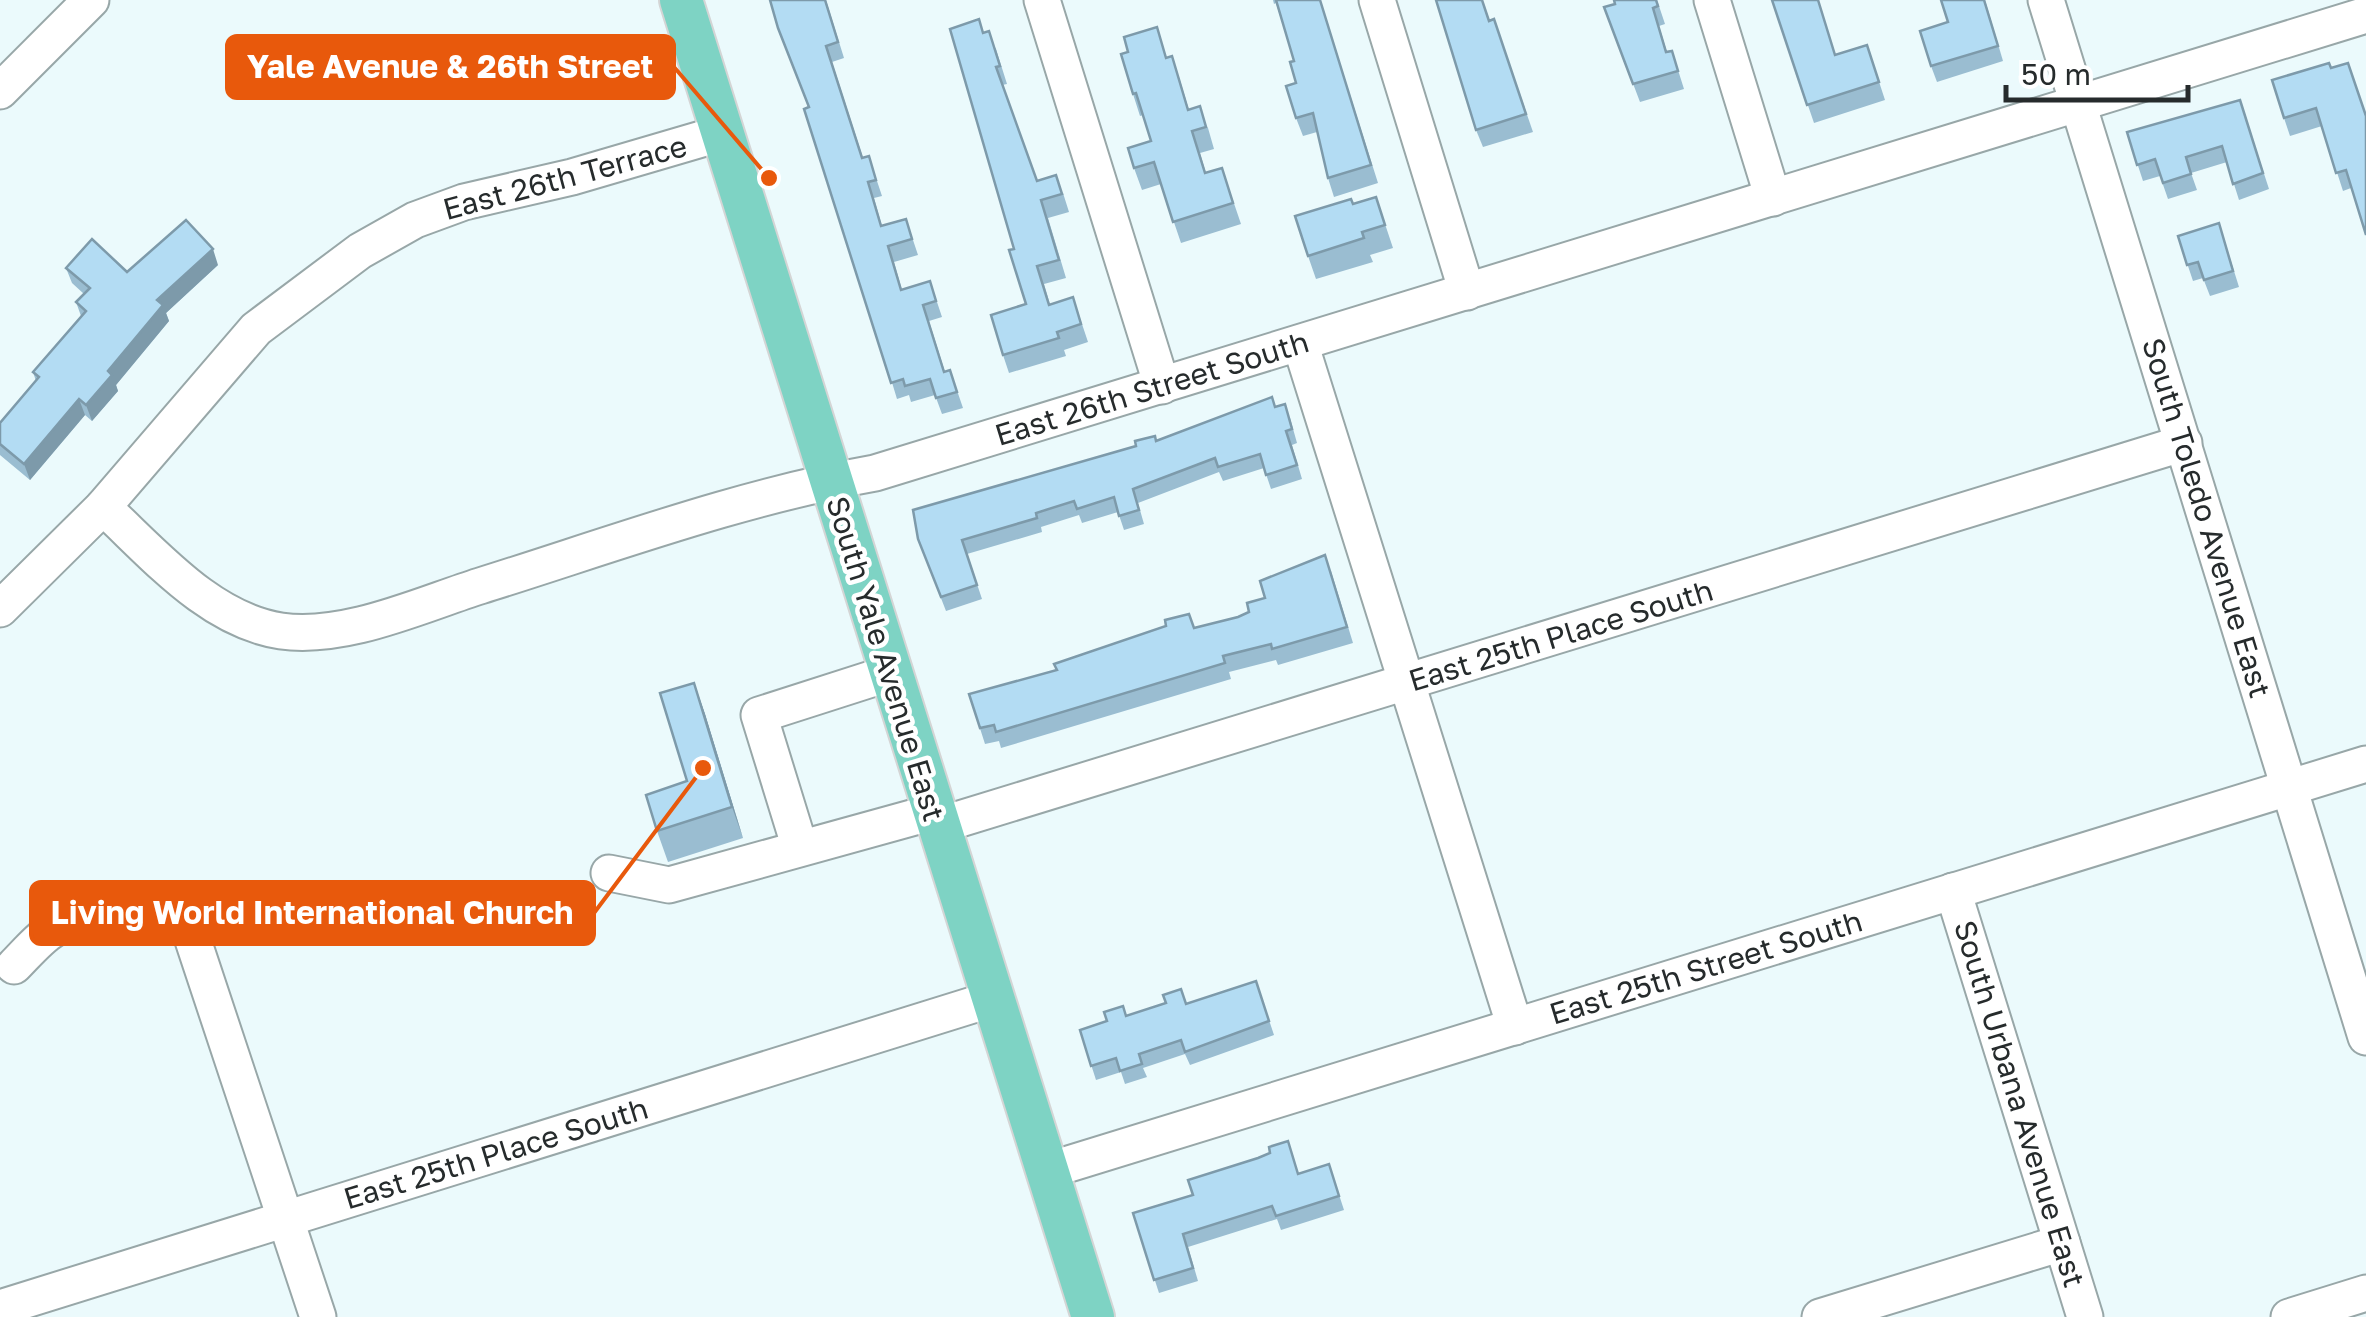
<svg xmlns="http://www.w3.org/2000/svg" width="2366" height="1317" viewBox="0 0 2366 1317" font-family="'Golos Text',sans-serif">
<rect width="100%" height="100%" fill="#ebfafc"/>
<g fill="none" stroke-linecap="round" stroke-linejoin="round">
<g stroke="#98a7a8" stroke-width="39">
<g id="minor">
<polyline points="1042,0 1162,386"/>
<polyline points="1377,0 1467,292"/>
<polyline points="1712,0 1773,198"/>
<polyline points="2046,0 2366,1037"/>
<polyline points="0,91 91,0"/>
<polyline points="1300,343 1515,1027"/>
<path d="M103,507C154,554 209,620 281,631C346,640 420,605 480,586C611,545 740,497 875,473L2366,15"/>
<polyline points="0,609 103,507 256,329 360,251 415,220 464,202 572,177 722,133"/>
<polyline points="937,826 2184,443"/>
<polyline points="800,848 759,715 890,673"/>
<polyline points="609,873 669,885 933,812"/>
<polyline points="1953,891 2085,1317"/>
<path d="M14,966C26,954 40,937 54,929C79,916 158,891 181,904L318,1317"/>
<polyline points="1046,1171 2366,764"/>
<polyline points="0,1308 992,999"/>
<polyline points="1820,1317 2062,1243"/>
<polyline points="2289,1317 2366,1293"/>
</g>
</g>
<g stroke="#d4d5d5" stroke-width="46">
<polyline id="major" points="681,0 1093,1317"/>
</g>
<use href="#minor" stroke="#fff" stroke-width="35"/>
<use href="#major" stroke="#7ed3c4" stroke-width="42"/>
</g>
<g fill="#9abdd1">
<polygon points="770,0 826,0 844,58 832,62 863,158 874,172 882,196 874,198 882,226 906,219 918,255 894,262 902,290 930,281 942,317 929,321 945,372 950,370 963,408 942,414 935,395 911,402 909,395 897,399 809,107"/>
<polygon points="1273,0 1320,0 1378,183 1334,197 1328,178 1317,132 1303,136 1296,118 1296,83 1294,61 1276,3 1274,4"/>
<polygon points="1657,0 1665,24 1659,26 1667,52 1672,51 1684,89 1640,102 1604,7 1615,4"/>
<polygon points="1772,0 1836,55 1867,45 1885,100 1814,123"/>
<polygon points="1985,0 2003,61 1937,82 1931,66 1948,22"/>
<polygon points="1494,19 1533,132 1483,147 1476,130 1490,20"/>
<polygon points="984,32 996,49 1007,84 1002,85 1037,181 1063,193 1069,212 1048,218 1066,278 1044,284 1050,304 1073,297 1088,342 1064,350 1066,356 1009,373 1003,355 1026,304 1014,249"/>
<polygon points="1167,57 1179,77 1189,110 1208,128 1214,149 1200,153 1206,173 1222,168 1241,224 1181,243 1161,184 1142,190 1134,168 1151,141 1143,115 1140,116 1133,94"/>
<polygon points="2329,63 2351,188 2343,191 2322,126 2290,136 2284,118"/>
<polygon points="2240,100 2269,189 2239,200 2227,162 2191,173 2197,190 2168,199 2160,176 2143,181 2127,132"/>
<polygon points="1376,197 1393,248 1370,255 1373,262 1316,279 1308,256 1353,204"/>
<polygon points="2219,223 2239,287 2210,296 2203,278 2193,281 2178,236"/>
<polygon points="218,265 166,313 169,321 116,385 118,391 92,421 85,415 30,480 0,455 0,423 36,381 33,372 81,316 76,302 84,294 72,283 66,268 127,272"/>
<polygon points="1276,407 1290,418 1297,443 1292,445 1302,479 1271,489 1264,468 1223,481 1219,472 1138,503 1144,524 1124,530 1118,512 1082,523 1079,515 1041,527 1042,532 967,554 982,599 946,611 918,539 1156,441"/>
<polygon points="1331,571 1353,643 1278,665 1276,660 1229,672 1231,679 1001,748 999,741 985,744 969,694 1057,670 1166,626 1194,628 1238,617 1249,612 1265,598"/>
<polygon points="694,683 705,714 743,838 668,862 657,831 687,781"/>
<polygon points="1256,981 1274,1035 1190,1065 1185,1054 1143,1068 1147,1077 1125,1084 1121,1072 1096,1080 1080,1030 1126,1016 1186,1004"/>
<polygon points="1329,1164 1344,1210 1281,1230 1277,1219 1188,1247 1198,1281 1159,1293 1133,1213 1299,1173"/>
</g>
<g fill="#7d9aaa">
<polygon points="213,249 218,265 166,313 169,321 116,385 118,391 92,421 86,405 157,300"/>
<polygon points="79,399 85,415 30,480 24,464"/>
<polygon points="694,683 705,714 743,838 732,807"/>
</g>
<g fill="#b3dcf3" stroke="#7d9aaa" stroke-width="2.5">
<polygon points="770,0 825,0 838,42 826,46 862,158 869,156 876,180 868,182 881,226 906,219 912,239 888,246 901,290 930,281 936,301 923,305 944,372 950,370 957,392 936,398 930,379 905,386 903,379 891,383 804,109 809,107 778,28"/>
<polygon points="1276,0 1320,0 1371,165 1328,178 1313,113 1296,118 1286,86 1296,83 1290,62 1294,61"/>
<polygon points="1436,0 1482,0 1489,21 1494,19 1526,114 1476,130"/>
<polygon points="1614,0 1656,0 1658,6 1653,8 1666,52 1672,51 1678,71 1633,84 1604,7 1615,4"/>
<polygon points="1772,0 1818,0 1835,55 1867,45 1879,82 1807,105"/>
<polygon points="1941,0 1984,0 1998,46 1931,66 1920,31 1948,22"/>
<polygon points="979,19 983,33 989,31 1000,66 996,67 1037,181 1056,175 1062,194 1041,200 1059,260 1037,266 1049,305 1073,297 1081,324 1057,332 1059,338 1003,355 991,315 1026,304 1009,250 1014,249 950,29"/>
<polygon points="1157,27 1166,58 1172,56 1188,110 1200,106 1206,127 1192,131 1205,173 1222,168 1233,203 1173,222 1154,162 1134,168 1128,148 1151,141 1136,93 1133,94 1121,54 1128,52 1124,37"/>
<polygon points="2329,63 2331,68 2348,63 2366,116 2366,235 2346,170 2336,173 2316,108 2284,118 2272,80"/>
<polygon points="2240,100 2263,173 2233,184 2222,146 2186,157 2191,174 2163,183 2155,159 2137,165 2127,132"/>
<polygon points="1376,197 1385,225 1362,232 1364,238 1308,256 1295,216 1351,199 1353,204"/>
<polygon points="186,220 213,249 157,300 163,305 108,371 112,375 86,405 79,399 24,464 0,444 0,423 39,377 33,372 86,311 76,302 90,288 66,268 92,239 127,272"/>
<polygon points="2219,223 2233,271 2204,280 2198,262 2187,265 2178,236"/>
<polygon points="1272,397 1275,407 1285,404 1292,429 1286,431 1297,465 1266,475 1260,454 1218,467 1215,458 1133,489 1139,510 1119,516 1114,497 1077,509 1074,501 1036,513 1037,518 962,540 977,585 941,597 918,539 913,510 1136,446 1135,441 1155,436 1156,441"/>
<polygon points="1325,555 1347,627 1272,649 1271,644 1223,656 1225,663 996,732 994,725 980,728 969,694 1057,670 1054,664 1166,626 1165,620 1189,614 1194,628 1238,617 1249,612 1247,603 1265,598 1260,581"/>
<polygon points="694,683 732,807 657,831 646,795 687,781 660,693"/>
<polygon points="1256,981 1269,1021 1185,1052 1181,1040 1139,1054 1142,1064 1120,1071 1116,1058 1091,1066 1080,1030 1107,1021 1104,1012 1123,1006 1126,1016 1166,1003 1163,995 1181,989 1186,1004"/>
<polygon points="1288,1141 1298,1174 1329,1164 1339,1196 1276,1216 1272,1206 1183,1234 1193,1268 1154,1280 1133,1213 1193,1195 1188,1180 1258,1158 1270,1153 1269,1147"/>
</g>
<g text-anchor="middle" stroke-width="9" stroke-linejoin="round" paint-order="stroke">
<g font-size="30" fill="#262b2c" stroke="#fff">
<text transform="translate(565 178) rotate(-15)" y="10">East 26th Terrace</text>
<text transform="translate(1152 389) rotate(-17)" y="10">East 26th Street South</text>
<text transform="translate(2206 518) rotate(73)" y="10">South Toledo Avenue East</text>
<text transform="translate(1561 636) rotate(-17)" y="10">East 25th Place South</text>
<text transform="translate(885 659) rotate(73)" y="10">South Yale Avenue East</text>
<text transform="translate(1706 968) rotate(-17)" y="10">East 25th Street South</text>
<text transform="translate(2019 1104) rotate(73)" y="10">South Urbana Avenue East</text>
<text transform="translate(496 1154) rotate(-17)" y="10">East 25th Place South</text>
</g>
</g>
<path fill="none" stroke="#e8590c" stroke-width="4" d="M769 178L674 67M703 768L594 913"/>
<g fill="#e8590c" stroke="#fff" stroke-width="4">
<circle cx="769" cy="178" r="10"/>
<circle cx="703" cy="768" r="10"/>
</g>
<g fill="#e8590c" stroke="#e8590c" stroke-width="4">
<rect x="227" y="36" width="447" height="62" rx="10"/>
<rect x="31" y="882" width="563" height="62" rx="10"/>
</g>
<g font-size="32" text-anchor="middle" font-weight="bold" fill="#fff">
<text x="450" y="78">Yale Avenue &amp; 26th Street</text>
<text x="312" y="924">Living World International Church</text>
</g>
<path d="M2006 85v15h182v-15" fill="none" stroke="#262b2c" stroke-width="5"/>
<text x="2021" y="85" font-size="30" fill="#262b2c" stroke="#ffffff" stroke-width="8" paint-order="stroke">50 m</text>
</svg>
